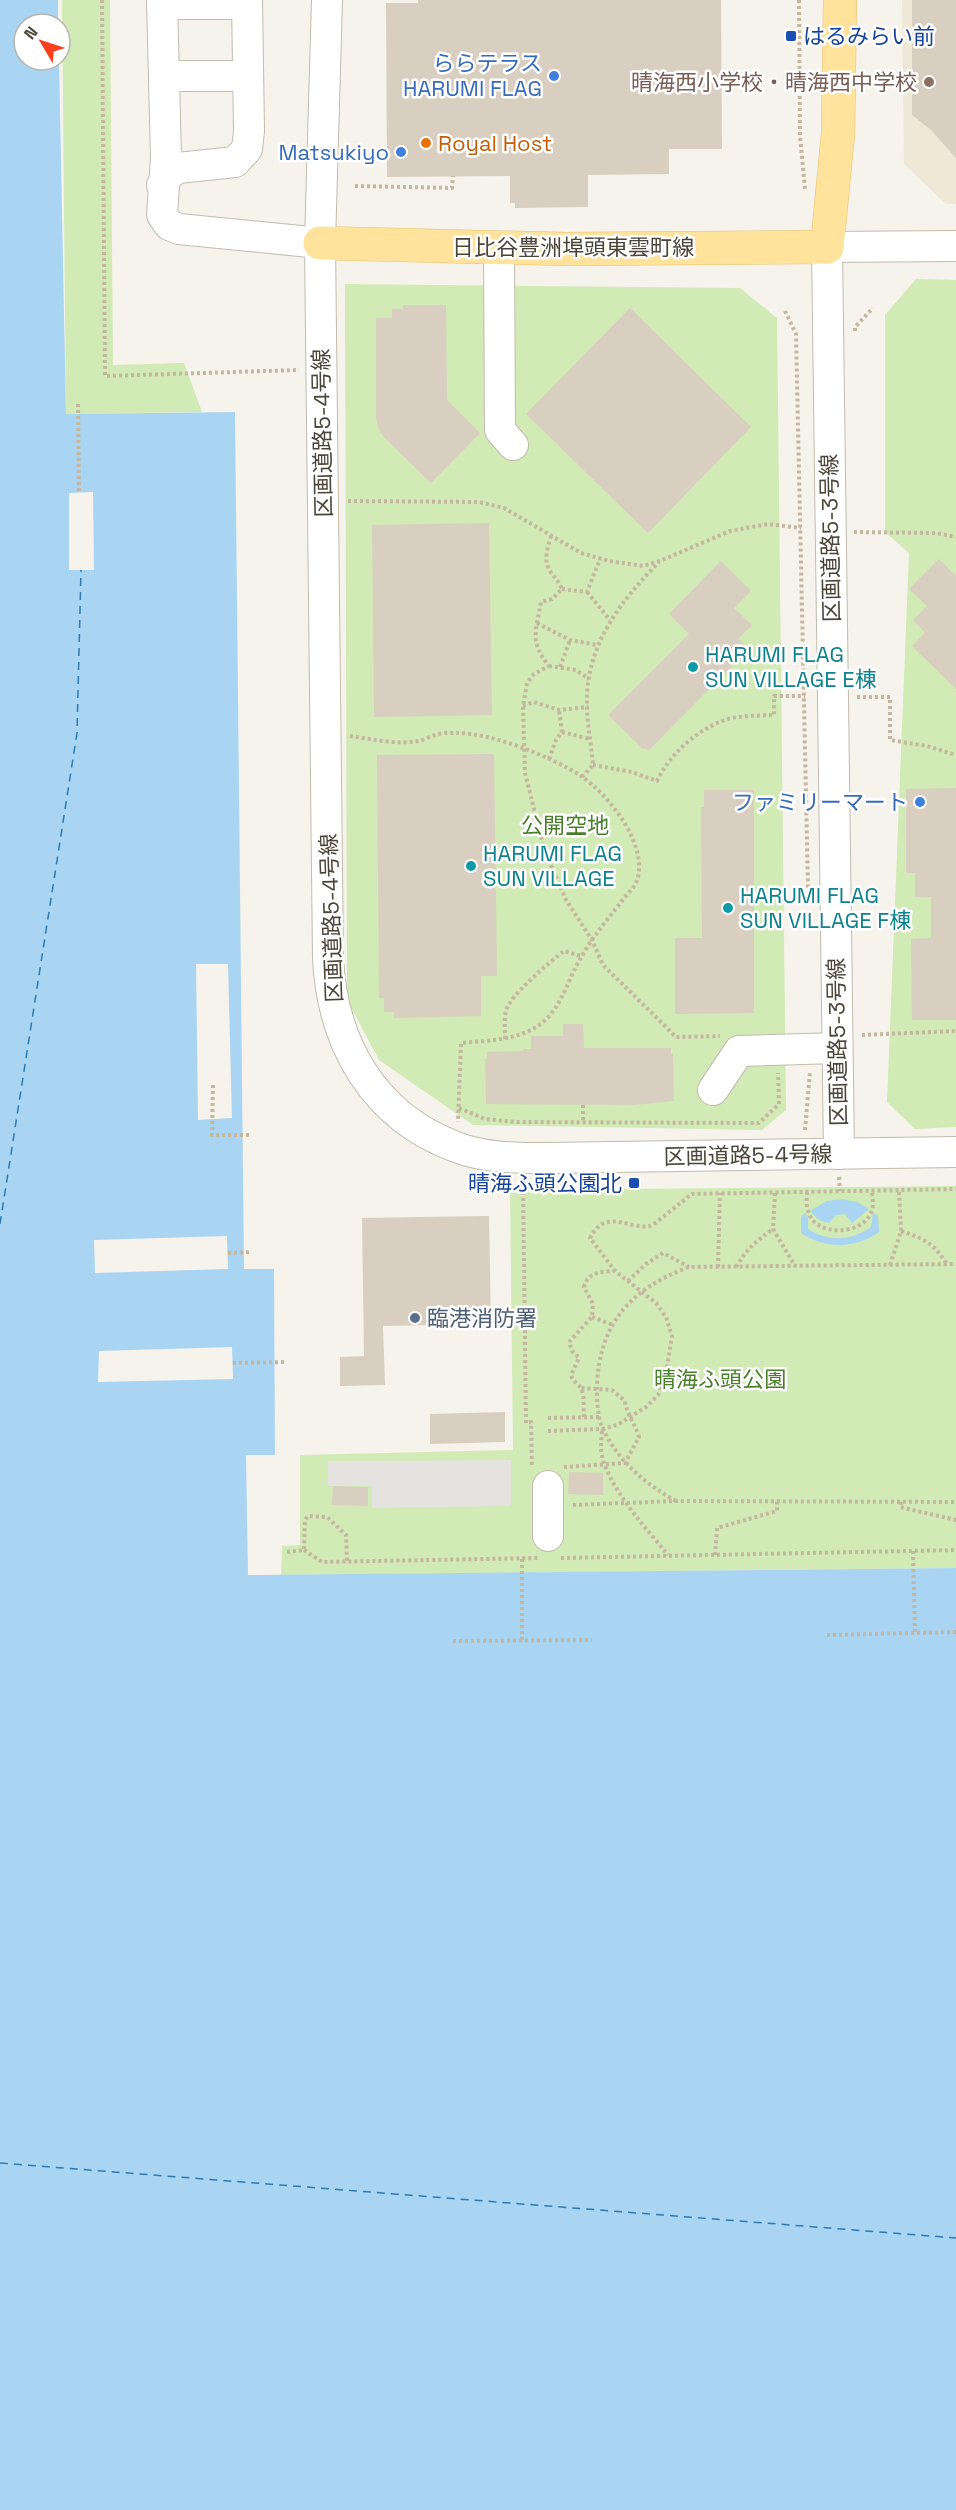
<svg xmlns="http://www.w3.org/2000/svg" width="956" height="2510" viewBox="0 0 956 2510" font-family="'Space Grotesk','Noto Sans JP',sans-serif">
<rect width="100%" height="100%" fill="#f6f3ec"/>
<polygon fill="#efe8d6" points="902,0 956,0 956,204 946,204 904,164"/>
<g fill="#d2eab5">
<polygon points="62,0 110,0 113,365 184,363 202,412 66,414"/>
<polygon points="916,279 956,280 956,1127 915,1129 887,1102 909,553 885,532 885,315"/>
<polygon points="345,284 740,288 777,318 786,1110 762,1130 473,1125 379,1060 347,1000"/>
<polygon points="956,1186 956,1568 281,1575 282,1546 300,1545 300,1455 513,1450 510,1190"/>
</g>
<polygon fill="#e5e3e0" points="511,1460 511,1506 372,1508 372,1486 328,1486 328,1461"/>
<g fill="#a9d4f2">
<polygon points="0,0 58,0 58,24 24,24 24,60 59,60 66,414 235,412 244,1269 274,1269 275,1455 246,1455 248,1575 956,1568 956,2510 0,2510"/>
<polygon points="841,1199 857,1202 869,1209 852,1223 845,1214 836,1215 829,1223 819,1220 810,1211 827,1201"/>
<path d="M873,1212L878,1216L879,1232C856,1249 825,1249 801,1233V1217L805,1213L808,1217V1229C828,1242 852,1241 871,1227Z"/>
</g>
<g fill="#f6f3ec">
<polygon points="93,492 94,570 69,570 69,493"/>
<polygon points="196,964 228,964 232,1118 198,1120"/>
<polygon points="227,1236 228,1269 95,1273 94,1240"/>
<polygon points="232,1347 233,1379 98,1382 99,1351"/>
</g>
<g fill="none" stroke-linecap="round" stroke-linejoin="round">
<g stroke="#2e7ab2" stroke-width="1.5" stroke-dasharray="8 6" stroke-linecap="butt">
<polyline points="0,1224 77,733 81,570"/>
<polyline points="0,2163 956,2238"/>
</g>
</g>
<g fill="#d8cfc1">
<polygon points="418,0 721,0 722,149 669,149 669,174 588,175 588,207 515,208 515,203 510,203 510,176 387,177 386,3 418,3"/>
<polygon points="912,0 956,0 956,158 930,129 912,115"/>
<polygon points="403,305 446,305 447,400 480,433 431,483 383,436 379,430 376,418 376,318 392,318 392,309 403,309"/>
<polygon points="630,308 751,427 648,533 526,414"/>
<polygon points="489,523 492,715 374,717 372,525"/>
<polygon points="939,559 956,576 956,689 912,646 925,633 913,620 927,606 909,589"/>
<polygon points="721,561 751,591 734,608 752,625 738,639 749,649 649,750 642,748 608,715 689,634 669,614"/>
<polygon points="494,754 497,976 481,976 481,1016 394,1018 394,1012 384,1012 384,998 379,998 377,755"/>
<polygon points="956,788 956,1020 912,1020 911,939 931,938 931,897 915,897 915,873 906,873 906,789"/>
<polygon points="704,790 754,790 754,1013 675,1014 675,938 702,938 701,807 704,807"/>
<polygon points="563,1024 583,1024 584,1048 671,1048 671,1054 673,1054 674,1101 634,1105 486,1104 485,1059 487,1059 487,1052 523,1051 524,1049 531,1049 531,1036 563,1036"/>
<polygon points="481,1216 489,1216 491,1324 383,1326 385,1385 340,1386 340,1357 364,1356 362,1218"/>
<polygon points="505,1412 505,1442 430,1444 430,1414"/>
<polygon points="569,1472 603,1473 603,1495 568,1494"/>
<polygon points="333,1486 368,1487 368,1506 332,1505"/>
</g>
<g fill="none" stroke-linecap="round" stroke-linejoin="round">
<g stroke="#c2bbae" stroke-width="32">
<g id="minor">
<polyline points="162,0 166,158 162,215 169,225 179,229 320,243"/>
<path d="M327,0L320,243L328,958C332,1043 373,1116 456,1147C484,1158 516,1158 546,1158L956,1152"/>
<polyline points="162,4 247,4"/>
<polyline points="164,76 248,76"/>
<polyline points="162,185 169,174 178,168 235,162 247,149 249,131 247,0"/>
<polyline points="499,247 500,430 513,445"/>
<polyline points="713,1090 739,1051 837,1048"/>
<polyline points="839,1154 827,247 956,246"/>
<polyline points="548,1486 548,1536"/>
</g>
</g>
<g stroke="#e6c16a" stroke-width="34">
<g id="major">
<polyline points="320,243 566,249 827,247"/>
<polyline points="827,247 838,134 840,0"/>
</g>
</g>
<g stroke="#c4b79f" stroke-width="4" stroke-dasharray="3 3" stroke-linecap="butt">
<polyline points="102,0 105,376 299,370"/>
<polyline points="799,0 800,136 805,189"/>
<polyline points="355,186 452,188 453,176"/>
<polyline points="785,311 796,334 808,888"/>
<polyline points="855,331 855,327 873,308"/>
<polyline points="78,404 79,492"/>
<polyline points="348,501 479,502 504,508 581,553 609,561 643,566 660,561 730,531 768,524 801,528"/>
<polyline points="854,532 936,533 956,537"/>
<path d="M551,536C548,546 544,558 548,567C551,575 558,579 562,589L552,599L541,602C536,631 529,641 549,666L534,674L527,683L523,706L525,773L544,849L566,900L592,940L603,965L676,1037L720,1036"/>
<polyline points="562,589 587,592 600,559"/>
<polyline points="587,592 610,620"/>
<polyline points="537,623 570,640 597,645"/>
<polyline points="549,666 576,670 589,679"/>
<polyline points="560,667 570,640"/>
<polyline points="857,697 890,697 890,740 927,746 956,755"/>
<polyline points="523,706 534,702 559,710 588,707"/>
<polyline points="562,732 590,739"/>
<path d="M350,736C372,739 396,745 418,741C425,740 432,735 439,734C445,732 452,733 457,733C492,733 552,757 581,776C609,795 651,847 636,883C633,889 626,895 622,901C608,919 593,936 582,956C568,978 563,1005 543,1022C520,1041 489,1040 461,1043L458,1122"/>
<polyline points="549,759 556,740 562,732 559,710"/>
<path d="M593,765L632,772L657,781C669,755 696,731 722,721C737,715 758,716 774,715V696H805"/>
<path d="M582,777L593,765C591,742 586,719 587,696C589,641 622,600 659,562"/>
<polyline points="862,1035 956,1031"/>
<path d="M505,1039C505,1030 504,1019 506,1011C509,996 551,961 564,951L581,956"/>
<polyline points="213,1085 212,1135 252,1135"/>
<polyline points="583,1105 583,1123"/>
<polyline points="459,1108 485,1119 515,1122 759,1123 779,1104 778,1073"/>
<polyline points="805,1130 810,1072"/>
<polyline points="839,1177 840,1191"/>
<polyline points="523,1180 526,1423 531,1422 532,1467"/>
<path d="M807,1192C807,1198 806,1206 808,1211C815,1238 865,1236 872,1210C874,1205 872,1196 872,1191"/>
<polyline points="775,1193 773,1229 795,1266"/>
<path d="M901,1231C925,1239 933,1243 947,1264"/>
<polyline points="228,1253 252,1252"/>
<polyline points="890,1265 901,1231 899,1190"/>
<polyline points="718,1267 720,1193"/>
<path d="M736,1267C746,1250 757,1240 773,1229"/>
<polyline points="628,1281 646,1264 663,1253 689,1267"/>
<polyline points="592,1317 613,1325"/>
<polyline points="233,1363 287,1362"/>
<path d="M584,1417C583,1409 585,1398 582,1391C580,1384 573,1383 571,1375L579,1358L572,1351L569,1342L592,1317L593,1304L584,1287C588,1272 600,1272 614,1271"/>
<polyline points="548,1418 600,1417"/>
<path d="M548,1431L602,1429L617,1425L646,1407L658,1395L665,1379L672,1336L666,1317L656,1303L615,1271L590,1238C606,1207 629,1230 650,1226C655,1225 683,1200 692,1194L956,1189"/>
<path d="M602,1431C601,1442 600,1453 604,1463C616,1496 646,1528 668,1555"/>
<path d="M564,1467L625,1463L639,1437C635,1423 627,1416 625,1401L612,1390L581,1388"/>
<path d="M676,1501C646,1484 620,1463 604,1431C597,1419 597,1400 597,1386C599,1323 632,1288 689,1267L956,1264"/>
<polyline points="901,1502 900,1507 956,1520"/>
<polyline points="573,1505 676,1501 956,1502"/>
<polyline points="304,1550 322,1562 538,1558"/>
<polyline points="913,1551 915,1633"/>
<polyline points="287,1552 304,1550 305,1520 308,1516 327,1517 346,1535 347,1562"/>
<polyline points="715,1555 717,1528 777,1511 777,1501"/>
<polyline points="561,1558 956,1550"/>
<polyline points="522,1559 522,1640"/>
<polyline points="827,1635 956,1632"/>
<polyline points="453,1641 592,1640"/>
</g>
<use href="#minor" stroke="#fff" stroke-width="30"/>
<use href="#major" stroke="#ffe39c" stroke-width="33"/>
</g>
<g fill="#1a4fb4" stroke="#fff" stroke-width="2">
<rect x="785" y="30" width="12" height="12" rx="3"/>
<rect x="628" y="1177" width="12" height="12" rx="3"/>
</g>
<g fill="#3f7fe0" stroke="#fff" stroke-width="2">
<circle cx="554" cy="76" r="6"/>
<circle cx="401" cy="152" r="6"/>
<circle cx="920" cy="802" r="6"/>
</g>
<circle fill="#8d6e63" stroke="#fff" stroke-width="2" cx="929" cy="82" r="6"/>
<circle fill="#e8710a" stroke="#fff" stroke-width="2" cx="426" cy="143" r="6"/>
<g fill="#0f9aa8" stroke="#fff" stroke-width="2">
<circle cx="693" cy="667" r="6"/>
<circle cx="471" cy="866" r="6"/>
<circle cx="728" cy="908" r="6"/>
</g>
<circle fill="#5c6f8a" stroke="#fff" stroke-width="2" cx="415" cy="1318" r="6"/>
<g text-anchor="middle" stroke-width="5" stroke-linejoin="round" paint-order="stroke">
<g font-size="22" fill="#164399" stroke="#fff" text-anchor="start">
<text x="803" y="44">はるみらい前</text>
<text x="622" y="1191" text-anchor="end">晴海ふ頭公園北</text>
</g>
<g font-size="22" fill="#366cbe" stroke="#fff" text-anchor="end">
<text x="542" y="71">ららテラス<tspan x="542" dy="25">HARUMI FLAG</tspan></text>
<text x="389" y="160">Matsukiyo</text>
<text x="908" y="810">ファミリーマート</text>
</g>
<g font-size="22" fill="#785e54" stroke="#fff" text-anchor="end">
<text x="917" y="90">晴海西小学校・晴海西中学校</text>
</g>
<g font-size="22" fill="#c56008" stroke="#fff" text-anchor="start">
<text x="438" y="151">Royal Host</text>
</g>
<g font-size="22" fill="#4b4439" stroke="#fff">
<text x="573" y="255">日比谷豊洲埠頭東雲町線</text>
<text transform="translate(322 433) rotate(-91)" y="8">区画道路5-4号線</text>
<text transform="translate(830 538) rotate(-91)" y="8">区画道路5-3号線</text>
<text transform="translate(331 918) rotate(-92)" y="8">区画道路5-4号線</text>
<text transform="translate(837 1042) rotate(-91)" y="8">区画道路5-3号線</text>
<text transform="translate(748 1155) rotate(-1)" y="8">区画道路5-4号線</text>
</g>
<g font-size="22" fill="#0d838f" stroke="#fff" text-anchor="start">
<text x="705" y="662">HARUMI FLAG<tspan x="705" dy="25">SUN VILLAGE E棟</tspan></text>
<text x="483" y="861">HARUMI FLAG<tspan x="483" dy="25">SUN VILLAGE</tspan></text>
<text x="740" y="903">HARUMI FLAG<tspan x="740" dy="25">SUN VILLAGE F棟</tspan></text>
</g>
<g font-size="22" fill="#4a7f2a" stroke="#fff">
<text x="565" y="833">公開空地</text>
<text x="720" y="1387">晴海ふ頭公園</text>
</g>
<g font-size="22" fill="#4e5e75" stroke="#fff" text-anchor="start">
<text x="427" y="1326">臨港消防署</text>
</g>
</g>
<g transform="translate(42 42) rotate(309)"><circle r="28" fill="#ffffff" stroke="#b7b4b0" stroke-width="1.5"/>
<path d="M0-4.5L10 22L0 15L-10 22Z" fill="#fc3f1d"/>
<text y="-9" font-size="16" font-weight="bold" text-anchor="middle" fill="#4b4439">N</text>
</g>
</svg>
